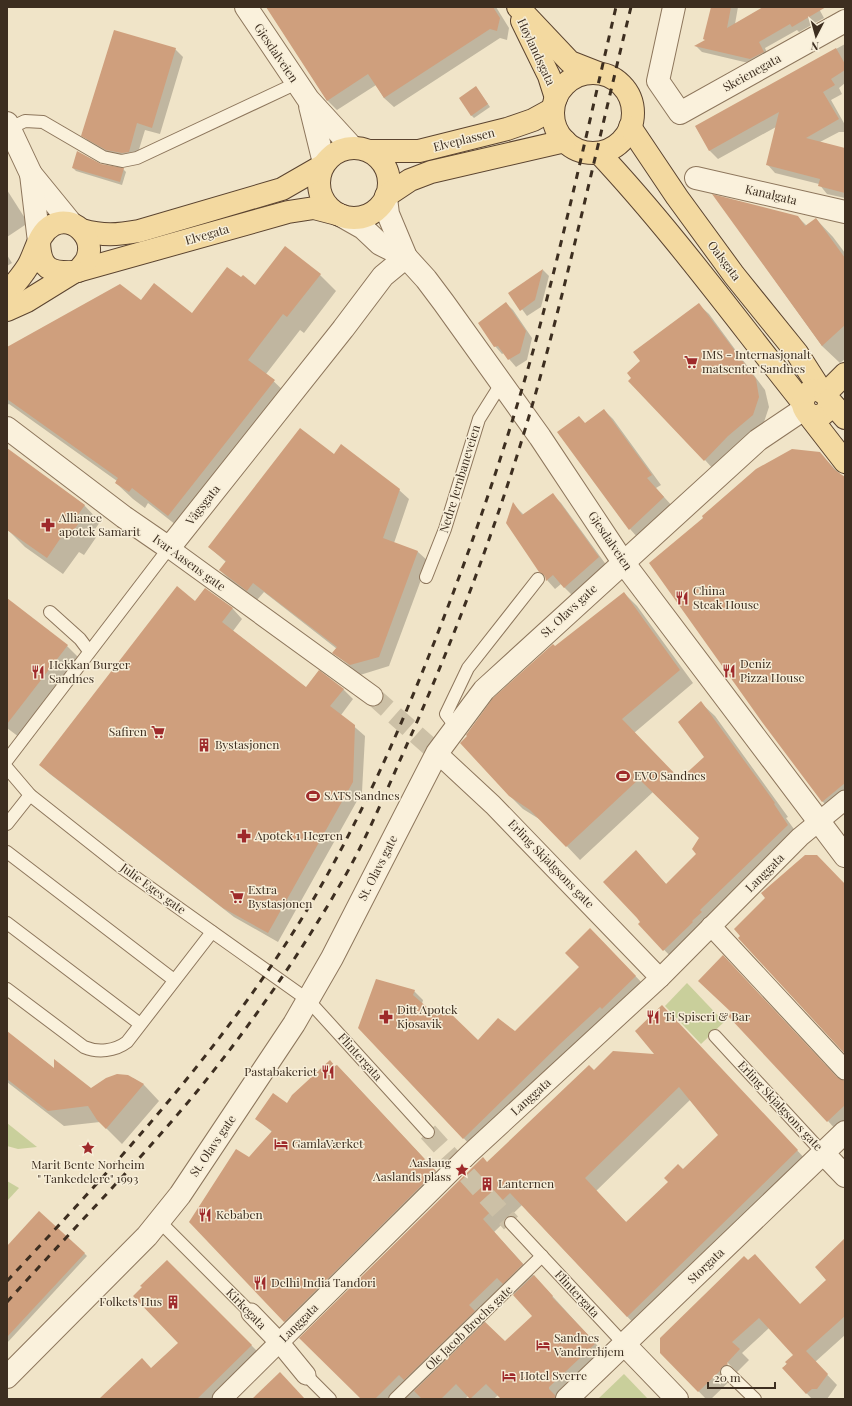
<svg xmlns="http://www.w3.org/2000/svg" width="852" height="1406" viewBox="0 0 852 1406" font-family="'Playfair Display',serif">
<rect width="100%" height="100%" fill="#f0e4c8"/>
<g fill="#c9cf9b">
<polygon points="687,983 724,1022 701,1044 665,1006"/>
<polygon points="7,1123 37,1147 18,1149 7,1146"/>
<polygon points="7,1181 19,1188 7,1201"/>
<polygon points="624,1374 648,1399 598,1399"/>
</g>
<g fill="#0003" fill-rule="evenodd">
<polygon points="267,7 496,7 509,28 507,40 500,38 394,107 384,98 376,85 337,110 327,100"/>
<polygon points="712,7 738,7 735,24 765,7 818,7 824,18 799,32 797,30 765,48 769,58 757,65 702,52 696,46 706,41"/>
<polygon points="845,44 845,83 839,88 842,94 831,100 845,125 845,132 839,132 820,142 845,149 845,198 827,194 819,184 775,173 767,164 776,127 718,159 710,151 696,127"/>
<polygon points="175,49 183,57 160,134 145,130 136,159 114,157 90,143 83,135"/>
<polygon points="476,87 490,107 474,118 471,115"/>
<polygon points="101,165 123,169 126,172 122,185 76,171 73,168"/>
<polygon points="7,190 28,223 7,237"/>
<polygon points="715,196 798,217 807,226 816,219 833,237 845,253 845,359 840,363 822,346"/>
<polygon points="7,255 12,263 7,266"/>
<polygon points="543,270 549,276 541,307 527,316 510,293"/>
<polygon points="320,275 336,291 304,333 300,330 266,374 290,397 185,532 148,503 145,508 133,499 116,483 117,481 9,404 7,405 7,349 141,302 192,314 255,286"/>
<polygon points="506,303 513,310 532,338 527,360 516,367 504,353 502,354 495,346"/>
<polygon points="699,305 709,314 765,390 769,407 763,425 714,470 705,460"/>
<polygon points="604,410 613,419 661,485 656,488 673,507 639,539 630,529 585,424"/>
<polygon points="7,450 84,505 100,522 93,532 97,536 84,555 79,552 63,574 25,547 8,530"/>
<polygon points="819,453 845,479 845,811 838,817 823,802 651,563"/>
<polygon points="334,456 399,490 409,499 394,543 418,552 428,561 389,666 360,675 334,653 337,649 264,592 257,600 230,580 220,570 226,562 209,547"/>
<polygon points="553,495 561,503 607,566 573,596 561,584 555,589 547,580 513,504 524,515"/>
<polygon points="205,589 233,609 242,619 233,631 306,688 343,689 353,699 341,715 365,736 362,792 278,942 234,917 50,774 40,765 195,602"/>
<polygon points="624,593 637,606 693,683 634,733 680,780 706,757 701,703 715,716 788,817 786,818 801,839 677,963 639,924 641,922 636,851 667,885 698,854 701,838 653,792 580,860 544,822 523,809 510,796 555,648"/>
<polygon points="11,602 67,646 80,659 19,737 7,728 7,607"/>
<polygon points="599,938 644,985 472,1147 359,1028 414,991 423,1000 422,1004 437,1018 478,1041 515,1033 580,967"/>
<path d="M674,1019L809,1163L639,1329L522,1205L494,1232L607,1356L563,1399H502L498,1395L494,1399H471L468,1396L465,1399H362L487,1163L594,1071L656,1056ZM690,1100L719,1135L627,1223L596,1191ZM510,1290L533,1316L505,1343L481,1318Z"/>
<polygon points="7,1032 56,1070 91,1089 133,1078 144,1085 159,1101 122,1144 100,1122 64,1126 7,1082"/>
<polygon points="336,1067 347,1076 445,1181 293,1331 284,1321 249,1159 272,1132 257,1119 287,1104"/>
<polygon points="838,1079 845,1082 845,1125 838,1132 828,1121"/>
<polygon points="845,1240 845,1335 815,1362 837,1385 827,1399 812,1399 783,1368 794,1355 769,1328 742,1353 749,1360 737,1372 725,1360 724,1361 737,1374 711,1399 706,1399 661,1352 661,1339 800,1305 828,1280"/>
<polygon points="7,1247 84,1253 87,1256 7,1343"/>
<polygon points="167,1261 263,1357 219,1399 100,1399 151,1369 179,1343"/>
</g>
<g fill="#cf9f7d" fill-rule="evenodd">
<polygon points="266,7 493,7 500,18 497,31 490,29 384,98 368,74 327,101"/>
<polygon points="711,7 731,7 727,28 763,7 826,7 792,27 790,24 759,42 764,52 750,59 694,46 705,40 703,39"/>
<polygon points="114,30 176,48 152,128 137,123 129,152 122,153 106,150 81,136"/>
<polygon points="836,48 845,64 845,70 831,79 835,85 823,92 839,119 806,138 845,148 845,193 818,186 820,179 766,165 779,112 709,151 695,126"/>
<polygon points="476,86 488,104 471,116 459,98"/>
<polygon points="77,151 101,164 124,168 120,182 72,168"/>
<polygon points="712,194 798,216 805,226 816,218 845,258 845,325 822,346"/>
<polygon points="285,246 321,274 287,317 283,314 248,360 275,380 168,516 132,488 129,492 115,483 118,478 7,399 7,347 120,284 141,300 154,283 192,313 227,267 241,277 243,275 255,285"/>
<polygon points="543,269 535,300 520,311 508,293"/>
<polygon points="506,302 526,331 520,353 508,360 498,346 494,347 478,323"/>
<polygon points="699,303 756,379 759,397 753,415 728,436 704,461 628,381 631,378 627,373 640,361 633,352"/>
<polygon points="604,409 652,475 647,478 664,497 629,530 557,432 579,416 585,423"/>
<polygon points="300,428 334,454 341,444 400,489 383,538 418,551 379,657 350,665 332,653 337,647 253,583 247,591 219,570 226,561 208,547"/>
<polygon points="7,448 85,505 77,516 82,519 67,539 62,536 47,558 7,530"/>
<polygon points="792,449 820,452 835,470 845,477 845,783 822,802 762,722 649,563 703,518 702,516 756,469"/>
<polygon points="553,493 599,557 564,588 553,575 546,581 545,576 539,572 506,523 513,502 522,515"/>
<polygon points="177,586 195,601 205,588 233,608 222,622 306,687 319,670 344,689 330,706 355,725 353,782 268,933 223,908 39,765"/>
<polygon points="624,592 680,670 622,719 680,779 704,757 678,722 701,701 775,803 774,804 788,825 700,910 702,912 692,921 693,922 663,951 638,924 640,922 637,918 603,882 636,850 666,884 696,854 692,849 699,838 639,779 566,847 530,810 509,796 460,743 467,736 466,735 493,698 553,644 555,646"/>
<polygon points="7,598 68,645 7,724"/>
<polygon points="805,855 817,855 845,884 845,1054 738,938 740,936 734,929 765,898 761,893"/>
<polygon points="590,928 636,976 602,1009 600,1007 560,1044 463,1139 358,1028 376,979 415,990 413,995 437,1016 445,1008 478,1040 498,1018 515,1031 579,967 565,953"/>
<polygon points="723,955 837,1077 845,1081 845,1105 827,1122 728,1016 731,1012 698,981"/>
<path d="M662,1005L798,1150L627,1317L510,1193L483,1219L523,1264L503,1284L497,1278L469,1305L475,1311L404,1380L399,1375L375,1399H361L299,1338L483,1157L487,1162L589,1065L594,1070L613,1051L654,1054L635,1031ZM679,1087L718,1135L683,1169L678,1164L664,1178L668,1182L626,1222L585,1178Z"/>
<polygon points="7,1031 54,1068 54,1059 91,1088 106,1078 117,1074 128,1075 144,1084 106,1129 97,1120 88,1106 48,1111 7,1079"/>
<polygon points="330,1060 335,1066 337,1065 436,1171 284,1322 189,1222 236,1149 249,1157 272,1131 255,1119 273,1093 287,1103 292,1095"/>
<polygon points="39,1211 85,1253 7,1337 7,1246"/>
<polygon points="845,1238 845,1316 806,1351 828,1374 817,1389 812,1389 806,1394 782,1368 787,1364 785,1362 793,1355 759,1318 732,1342 740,1349 727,1363 728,1364 722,1367 720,1371 698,1392 660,1353 660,1338 744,1256 748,1260 755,1254 800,1304 826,1280 815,1267"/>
<polygon points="167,1260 252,1345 197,1399 99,1399 142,1358 151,1368 178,1343 133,1296 142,1287 140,1286"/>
<polygon points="534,1275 553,1296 552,1297 596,1343 549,1387 549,1389 555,1395 555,1399 501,1399 486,1384 470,1399 456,1384 441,1399 422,1399 414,1391 485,1322 505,1341 532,1316 513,1295"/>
<polygon points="280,1372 305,1399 252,1399"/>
</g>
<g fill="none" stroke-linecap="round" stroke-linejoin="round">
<g stroke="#ccc0a6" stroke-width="19" stroke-dasharray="19 10" stroke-linecap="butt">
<polyline points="373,696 437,753"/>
<polyline points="428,1132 511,1223"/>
</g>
<g stroke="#8d765c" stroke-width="14">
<g id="service">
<polyline points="10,128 25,121 43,122 103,157 122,161 137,158 297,83"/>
<polyline points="426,577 445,529 479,419 501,384"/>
<polyline points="50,612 80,639 89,651"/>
<polyline points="456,727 446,714 468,668 538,579"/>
<polyline points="7,760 169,548"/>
<polyline points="7,768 30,795 121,867 308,1000 428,1132"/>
<polyline points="7,824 30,795"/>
<polyline points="7,852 174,980"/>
<polyline points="7,923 140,1024"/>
<path d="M7,989L84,1047C98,1053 115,1051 127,1042L212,932"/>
<polyline points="715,1036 823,1153"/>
<polyline points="160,1222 251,1313"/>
<polyline points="511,1223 625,1345"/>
<polyline points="727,1372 755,1399"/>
<polyline points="306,1375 330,1399"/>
<polyline points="395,1399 542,1256"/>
</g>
</g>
<g stroke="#8d765c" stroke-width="21">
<g id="pedestrian">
<polyline points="169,548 373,696"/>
<polyline points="437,753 493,805 660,978"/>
<polyline points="711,926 845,1070"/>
<polyline points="251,1313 279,1342 306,1375"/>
<polyline points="222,1399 469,1154 660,978 800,837 845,800"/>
</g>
</g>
<g stroke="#8d765c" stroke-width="24">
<g id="minor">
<polyline points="246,7 308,99 352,147"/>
<polyline points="674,7 658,81 680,113 845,21"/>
<polyline points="310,106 324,163"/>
<polyline points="696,178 845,212"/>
<polyline points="7,428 124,517 169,548 343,329 383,276 406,257"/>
<polyline points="823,1153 845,1176"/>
<polyline points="625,1345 677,1399"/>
<polyline points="567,1399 845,1132"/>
</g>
</g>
<g stroke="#8d765c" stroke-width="24">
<g id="tertiary">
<polyline points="7,123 31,174 71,223"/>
<polyline points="31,174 39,242"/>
<polyline points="386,198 388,214 406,257 426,279 444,303 540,437 623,562 845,856"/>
<polyline points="340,215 363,228 380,244 406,257"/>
<polyline points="7,1377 147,1236 180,1195 294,1024 332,958 437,753 484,690 758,440 804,409"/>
</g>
</g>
<g stroke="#5b4430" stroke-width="24">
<g id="primary">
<polyline points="518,7 570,62 598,73"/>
<polyline points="522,21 549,76 556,98"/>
<circle cx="593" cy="113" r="40"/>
<polyline points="630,127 677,197 734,275 797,353 822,392"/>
<circle cx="354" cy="183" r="35"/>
<polyline points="371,151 419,151 507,129 533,120 553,109"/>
<path d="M599,153C672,231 736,319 803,403"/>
<polyline points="386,196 410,180 431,172 565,141"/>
<path d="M82,230C103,236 117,235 139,231L282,189L322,166"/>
<path d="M39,242C40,269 50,273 74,272L288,212L314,208L337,214"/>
<path d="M7,293C14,285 22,276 28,266C36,252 38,233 53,225C73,215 94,236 88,256C87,261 82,266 78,271"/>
<polyline points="7,310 27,301 74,272"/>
<circle cx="816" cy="403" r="13"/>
<polyline points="825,394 845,374"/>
<polyline points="829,400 845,418"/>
<polyline points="807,413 845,462"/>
</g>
</g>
<use href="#service" stroke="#faf1dc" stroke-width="12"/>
<use href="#pedestrian" stroke="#faf1dc" stroke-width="19"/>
<use href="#minor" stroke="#faf1dc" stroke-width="22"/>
<use href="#tertiary" stroke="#faf1dc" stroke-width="22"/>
<use href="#primary" stroke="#f3d9a0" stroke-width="22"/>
<g stroke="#3d2e20" stroke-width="3" stroke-dasharray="7 7" stroke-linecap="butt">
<path d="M7,1281C107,1174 207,1066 287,942C344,854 389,756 428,658C469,555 505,451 535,344C565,233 590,119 616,7"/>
<path d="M7,1302C71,1231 138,1163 199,1089C250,1026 296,960 337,890C367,840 389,784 413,731C462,619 505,503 538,385C573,260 600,133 631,7"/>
</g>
</g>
<defs>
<g id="supermarket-bare" transform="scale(1.08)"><path d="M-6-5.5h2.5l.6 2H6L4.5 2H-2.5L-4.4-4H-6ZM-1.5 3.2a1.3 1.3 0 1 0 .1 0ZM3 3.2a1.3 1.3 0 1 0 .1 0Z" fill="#9e2a2b" stroke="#f7eed8" stroke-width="2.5" paint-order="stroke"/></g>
<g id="pharmacy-bare" transform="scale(1.08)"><path d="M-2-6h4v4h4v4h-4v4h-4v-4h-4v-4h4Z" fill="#9e2a2b" stroke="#f7eed8" stroke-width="2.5" paint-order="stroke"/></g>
<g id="restaurant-bare" transform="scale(1.08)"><path d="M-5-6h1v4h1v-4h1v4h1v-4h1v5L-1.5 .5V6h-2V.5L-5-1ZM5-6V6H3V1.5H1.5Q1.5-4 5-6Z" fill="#9e2a2b" stroke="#f7eed8" stroke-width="2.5" paint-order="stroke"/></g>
<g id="building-bare" transform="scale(1.08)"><path d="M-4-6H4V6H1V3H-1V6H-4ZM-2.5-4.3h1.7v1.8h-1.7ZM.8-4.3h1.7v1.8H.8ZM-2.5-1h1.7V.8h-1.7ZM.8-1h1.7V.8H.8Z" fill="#9e2a2b" stroke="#f7eed8" stroke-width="2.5" paint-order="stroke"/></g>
<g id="stadium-bare" transform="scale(1.08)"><path d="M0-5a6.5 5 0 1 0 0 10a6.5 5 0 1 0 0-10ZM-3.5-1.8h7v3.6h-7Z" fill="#9e2a2b" stroke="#f7eed8" stroke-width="2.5" paint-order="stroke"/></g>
<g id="hotel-bare" transform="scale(1.08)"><path d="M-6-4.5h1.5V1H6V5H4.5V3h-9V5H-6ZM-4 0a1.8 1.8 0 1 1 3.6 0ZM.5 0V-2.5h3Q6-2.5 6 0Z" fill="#9e2a2b" stroke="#f7eed8" stroke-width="2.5" paint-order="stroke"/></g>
<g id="sight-bare" transform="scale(1.08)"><path d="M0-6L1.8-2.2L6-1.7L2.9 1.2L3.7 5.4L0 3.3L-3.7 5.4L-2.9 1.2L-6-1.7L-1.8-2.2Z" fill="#9e2a2b" stroke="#f7eed8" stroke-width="2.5" paint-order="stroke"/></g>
</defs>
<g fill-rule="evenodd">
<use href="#supermarket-bare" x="691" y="362"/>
<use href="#pharmacy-bare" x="48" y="525"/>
<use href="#restaurant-bare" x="682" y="598"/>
<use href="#restaurant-bare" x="729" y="671"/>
<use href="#restaurant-bare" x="38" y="672"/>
<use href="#supermarket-bare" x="158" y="732"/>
<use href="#building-bare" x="204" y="745"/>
<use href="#stadium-bare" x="623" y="776"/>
<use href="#stadium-bare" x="313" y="796"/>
<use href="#pharmacy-bare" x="244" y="836"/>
<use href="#supermarket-bare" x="237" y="897"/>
<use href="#pharmacy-bare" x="386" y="1017"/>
<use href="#restaurant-bare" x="653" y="1017"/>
<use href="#restaurant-bare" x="328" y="1072"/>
<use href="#hotel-bare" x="281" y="1144"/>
<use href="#sight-bare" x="88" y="1148"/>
<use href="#sight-bare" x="462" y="1170"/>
<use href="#building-bare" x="487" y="1184"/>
<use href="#restaurant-bare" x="205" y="1215"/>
<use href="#restaurant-bare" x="260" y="1283"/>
<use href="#building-bare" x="173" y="1302"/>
<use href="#hotel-bare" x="543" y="1345"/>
<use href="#hotel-bare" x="509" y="1376"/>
</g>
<g text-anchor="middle" stroke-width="3" stroke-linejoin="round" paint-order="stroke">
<g font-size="12" fill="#3d2e20" stroke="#f7eed8">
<text transform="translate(536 52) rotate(65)" y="4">Høylandsgata</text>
<text transform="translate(276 53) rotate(56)" y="4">Gjesdalveien</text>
<text transform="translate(752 73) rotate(-29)" y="4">Skeienegata</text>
<text transform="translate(464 140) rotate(-14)" y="4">Elveplassen</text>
<text transform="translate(771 195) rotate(13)" y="4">Kanalgata</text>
<text transform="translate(207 235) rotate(-16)" y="4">Elvegata</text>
<text transform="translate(724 261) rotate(53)" y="4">Oalsgata</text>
<text transform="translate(460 479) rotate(-73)" y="4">Nedre Jernbaneveien</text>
<text transform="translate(203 505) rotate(-52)" y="4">Vågsgata</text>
<text transform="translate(610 541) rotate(56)" y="4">Gjesdalveien</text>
<text transform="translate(189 563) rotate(36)" y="4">Ivar Aasens gate</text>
<text transform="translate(569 611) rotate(-43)" y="4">St. Olavs gate</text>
<text transform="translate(551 864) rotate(46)" y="4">Erling Skjalgsons gate</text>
<text transform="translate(378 868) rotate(-63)" y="4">St. Olavs gate</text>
<text transform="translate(765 873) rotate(-45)" y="4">Langgata</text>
<text transform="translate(153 889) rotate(36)" y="4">Julie Eges gate</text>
<text transform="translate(360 1057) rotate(48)" y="4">Flintergata</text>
<text transform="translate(531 1097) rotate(-42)" y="4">Langgata</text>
<text transform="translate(780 1106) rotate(47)" y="4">Erling Skjalgsons gate</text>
<text transform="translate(213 1146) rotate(-56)" y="4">St. Olavs gate</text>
<text transform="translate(706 1266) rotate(-44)" y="4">Storgata</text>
<text transform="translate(577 1294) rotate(47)" y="4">Flintergata</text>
<text transform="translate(246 1309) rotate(46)" y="4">Kirkegata</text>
<text transform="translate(299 1323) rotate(-45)" y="4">Langgata</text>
<text transform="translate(469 1328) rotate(-44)" y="4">Ole Jacob Brochs gate</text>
</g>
<g font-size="12" fill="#3d2e20" stroke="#f7eed8" text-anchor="start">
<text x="702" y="359">IMS - Internasjonalt<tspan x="702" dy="14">matsenter Sandnes</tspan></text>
<text x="59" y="522">Alliance<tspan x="59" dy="14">apotek Samarit</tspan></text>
<text x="693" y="595">China<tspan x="693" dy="14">Steak House</tspan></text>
<text x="740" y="668">Deniz<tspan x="740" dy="14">Pizza House</tspan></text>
<text x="49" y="669">Hekkan Burger<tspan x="49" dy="14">Sandnes</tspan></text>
<text x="147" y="736" text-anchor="end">Safiren</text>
<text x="215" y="749">Bystasjonen</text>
<text x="634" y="780">EVO Sandnes</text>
<text x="324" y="800">SATS Sandnes</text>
<text x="255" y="840">Apotek 1 Hegren</text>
<text x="248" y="894">Extra<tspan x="248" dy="14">Bystasjonen</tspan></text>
<text x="397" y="1014">Ditt Apotek<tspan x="397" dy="14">Kjosavik</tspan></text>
<text x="664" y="1021">Ti Spiseri &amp; Bar</text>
<text x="317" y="1076" text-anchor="end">Pastabakeriet</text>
<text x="292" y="1148">GamlaVærket</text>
<text x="451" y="1167" text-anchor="end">Aaslaug<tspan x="451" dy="14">Aaslands plass</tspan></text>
<text x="88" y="1169" text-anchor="middle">Marit Bente Norheim<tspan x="88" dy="14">" Tankedelere" 1993</tspan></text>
<text x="498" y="1188">Lanternen</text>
<text x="216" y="1219">Kebaben</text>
<text x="271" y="1287">Delhi India Tandori</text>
<text x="162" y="1306" text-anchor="end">Folkets Hus</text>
<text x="554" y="1342">Sandnes<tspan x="554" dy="14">Vandrerhjem</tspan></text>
<text x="520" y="1380">Hotel Sverre</text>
</g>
</g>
<rect width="852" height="1406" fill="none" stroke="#3d2e20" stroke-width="16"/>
<g transform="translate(816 36) rotate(186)" stroke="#f7eed8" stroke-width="3" paint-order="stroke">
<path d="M0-3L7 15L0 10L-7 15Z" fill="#3d2e20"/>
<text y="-6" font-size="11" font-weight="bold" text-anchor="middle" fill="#3d2e20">N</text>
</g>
<path d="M708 1382v6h67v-6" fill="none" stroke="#3d2e20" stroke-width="2"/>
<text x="714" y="1382" font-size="12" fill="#3d2e20" stroke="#f7eed8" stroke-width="3" paint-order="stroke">20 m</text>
</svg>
